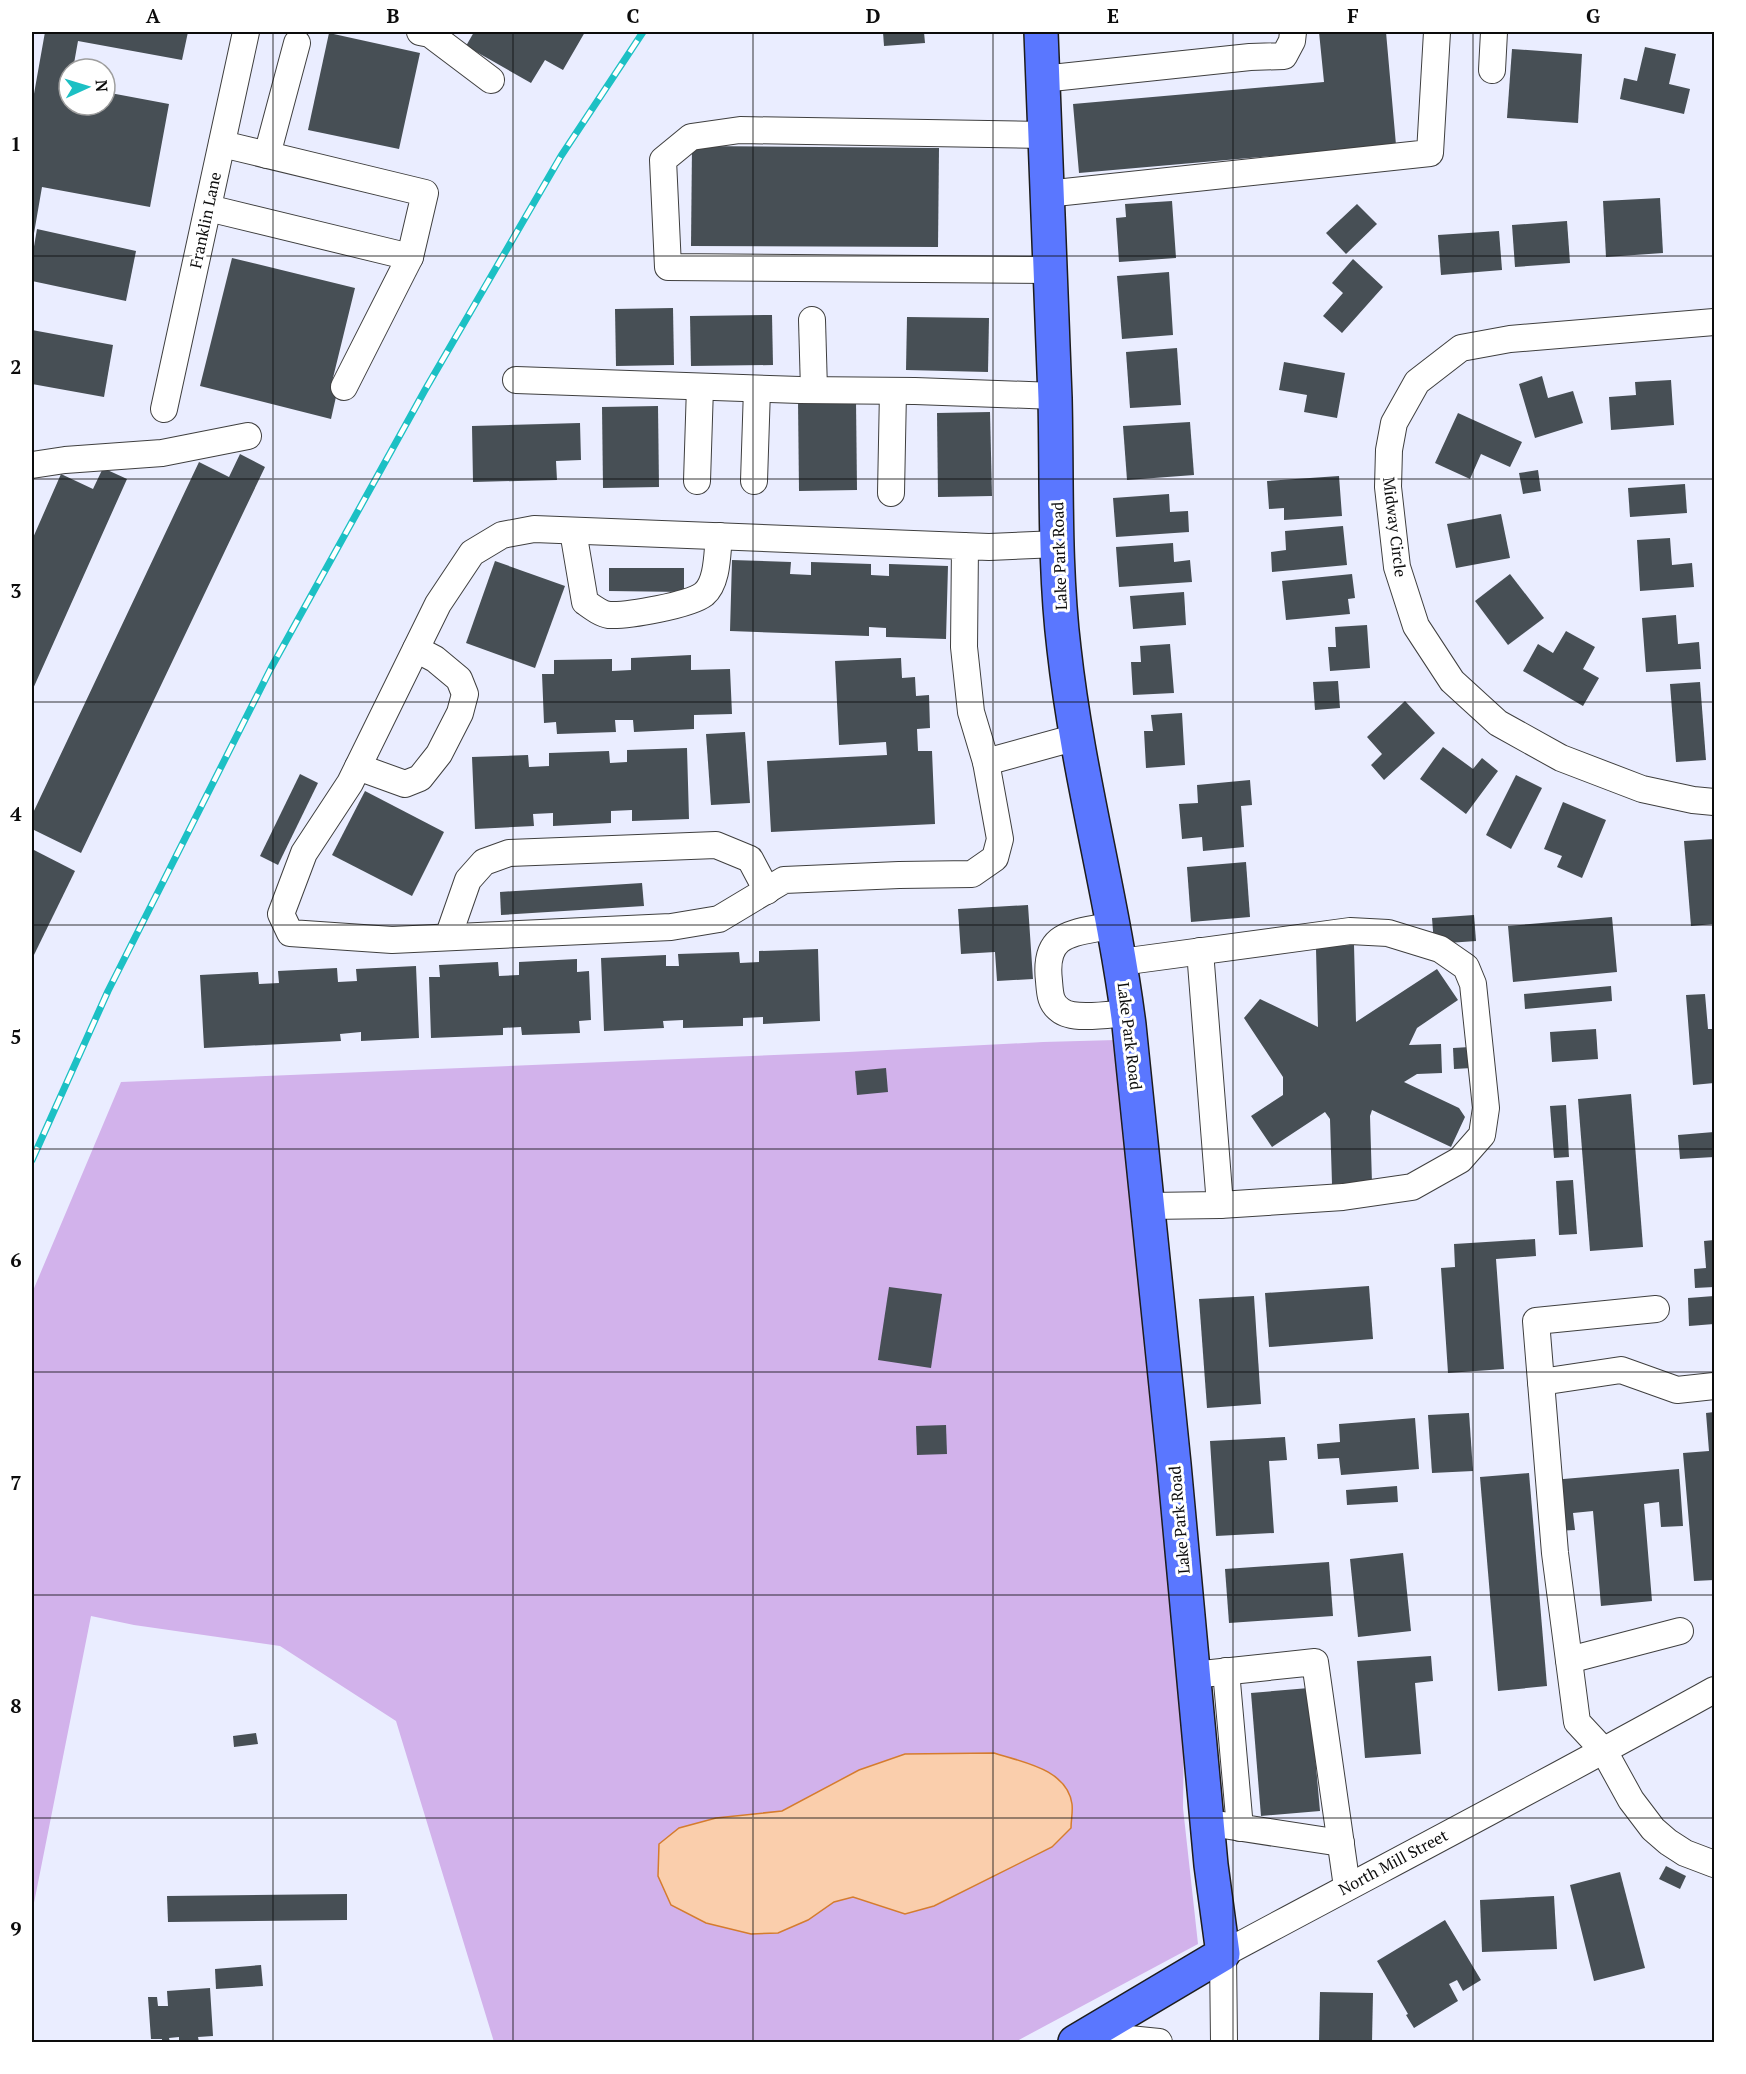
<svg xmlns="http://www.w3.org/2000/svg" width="1746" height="2074" viewBox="0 0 1746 2074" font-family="'PT Serif',serif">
<rect width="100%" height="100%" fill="#eaedff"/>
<polygon fill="#d2b2eb" points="1116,1040 1184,1726 1183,1808 1198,1944 1015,2042 494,2042 396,1721 280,1646 134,1625 91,1616 32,1913 32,1293 121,1082 848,1052 1043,1042"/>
<path fill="#faceac" stroke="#d57c2e" stroke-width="1.5" d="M994,1753C1022,1762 1067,1769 1072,1804C1073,1812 1071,1820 1071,1828L1052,1847L934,1906L905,1914L853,1897L834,1902L808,1920L778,1933L751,1934L706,1923L671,1905L658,1876L659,1844L679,1828L716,1818L782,1811L859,1770L905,1754Z"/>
<g fill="#474f55">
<polygon points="45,32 188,32 182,60 78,41 73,69 69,69 69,105 105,105 105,92 169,104 150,207 42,187 33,239 32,105"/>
<polygon points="474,32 585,32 563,70 545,60 531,83 466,46"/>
<polygon points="883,32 924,32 925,43 884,46"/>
<polygon points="1319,32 1386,32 1396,145 1079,173 1073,104 1324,82"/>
<polygon points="329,33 420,53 399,149 308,130"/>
<polygon points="1645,47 1676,54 1669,84 1690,89 1684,114 1620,99 1624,78 1637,81"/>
<polygon points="1512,49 1582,54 1578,123 1507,118"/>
<polygon points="692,146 939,148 938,247 691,246"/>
<polygon points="1660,198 1663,253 1606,257 1603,201"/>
<polygon points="1172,201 1176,258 1119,262 1116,218 1126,217 1125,204"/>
<polygon points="1357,204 1377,224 1346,254 1326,233"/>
<polygon points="1567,221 1570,263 1515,267 1512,225"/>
<polygon points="37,229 136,251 126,301 32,281 32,258"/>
<polygon points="1499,231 1502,270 1441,275 1438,235"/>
<polygon points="232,258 355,288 331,386 338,388 331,419 200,386"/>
<polygon points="1353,259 1383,287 1342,333 1323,316 1343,293 1332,283"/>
<polygon points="1169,272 1173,335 1122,339 1117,276"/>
<polygon points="673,308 674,365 616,366 615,309"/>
<polygon points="772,315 773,365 691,366 690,316"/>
<polygon points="907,317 989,318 988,372 906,370"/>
<polygon points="32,330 113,345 104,397 32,384"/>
<polygon points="1177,348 1181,405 1130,408 1126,352"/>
<polygon points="1284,362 1345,373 1337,418 1304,412 1307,395 1279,390"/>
<polygon points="1542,376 1548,398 1573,391 1583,423 1535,438 1519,384"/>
<polygon points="1671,380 1674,425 1611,430 1609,397 1636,395 1635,382"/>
<polygon points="798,400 856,400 857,490 799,491"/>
<polygon points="658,406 659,487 603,488 602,407"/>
<polygon points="990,412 992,496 938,497 937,413"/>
<polygon points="1458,413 1522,442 1510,467 1481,454 1470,479 1435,463"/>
<polygon points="1190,422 1194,475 1127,480 1123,426"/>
<polygon points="580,423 581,460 556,461 557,480 473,482 472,426"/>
<polygon points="240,454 265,467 81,853 32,829 32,815 199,462 229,477"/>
<polygon points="103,468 127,479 32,691 32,540 61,474 93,489"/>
<polygon points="1538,470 1541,491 1523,494 1519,473"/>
<polygon points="1339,476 1342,516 1284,520 1284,508 1269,509 1267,481"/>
<polygon points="1685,484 1687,513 1630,517 1628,488"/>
<polygon points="1169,494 1170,512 1188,511 1189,532 1116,537 1113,498"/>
<polygon points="1501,514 1510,558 1456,568 1447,524"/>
<polygon points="1343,526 1347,565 1272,572 1271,552 1286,550 1285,531"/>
<polygon points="1670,538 1672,565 1692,563 1694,587 1640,591 1637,540"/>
<polygon points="1173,543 1174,562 1190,560 1192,582 1119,587 1116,547"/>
<polygon points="732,560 791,562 790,574 811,575 811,562 871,564 871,575 889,576 889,564 948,566 946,639 886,637 886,628 869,627 869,636 730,631"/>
<polygon points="495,561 565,586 535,668 466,643"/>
<polygon points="609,568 684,568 684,592 609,591"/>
<polygon points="1352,574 1355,598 1348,599 1350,614 1286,620 1282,581"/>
<polygon points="1510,574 1544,618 1508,645 1475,601"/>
<polygon points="1184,592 1186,625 1133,629 1130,596"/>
<polygon points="1676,615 1678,644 1699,642 1701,669 1646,672 1642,618"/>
<polygon points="1367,625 1370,668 1330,671 1328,647 1336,647 1335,627"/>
<polygon points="1566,631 1595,647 1583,669 1599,678 1583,706 1523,671 1538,644 1553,653"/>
<polygon points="1170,644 1174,693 1133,695 1131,662 1141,662 1140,646"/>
<polygon points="691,655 691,670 730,669 732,714 694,715 694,729 634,732 633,720 615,720 616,732 557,734 556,722 544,723 542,674 554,674 554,660 612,659 612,671 631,670 631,658"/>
<polygon points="901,658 902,678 915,677 916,696 929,695 930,728 917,729 918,751 932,751 935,824 771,832 767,761 887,755 886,742 839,745 835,661"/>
<polygon points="1338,681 1340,708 1315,710 1313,682"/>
<polygon points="1700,682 1706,760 1676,762 1670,684"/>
<polygon points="1405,701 1435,733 1384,780 1371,765 1382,754 1367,737"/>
<polygon points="1182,713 1185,765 1146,768 1144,731 1153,731 1151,715"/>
<polygon points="745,732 750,803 711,805 706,734"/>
<polygon points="1443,747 1473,769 1482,758 1498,771 1466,814 1420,779"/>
<polygon points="687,748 689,819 632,821 632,810 611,811 611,823 553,826 553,813 533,814 534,826 475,829 472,757 528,755 529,767 549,766 549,753 609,751 610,763 627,762 627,750"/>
<polygon points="300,774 318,783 278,865 260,856"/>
<polygon points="1516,775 1542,788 1511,849 1486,835"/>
<polygon points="1250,780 1252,805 1241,806 1244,847 1203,851 1202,837 1182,839 1179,804 1198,803 1197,785"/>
<polygon points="365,791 444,832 412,896 332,855"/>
<polygon points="1563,802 1606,820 1582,878 1557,867 1562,856 1544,849"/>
<polygon points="1714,839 1714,924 1691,926 1684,841"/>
<polygon points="32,849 75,871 32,959"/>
<polygon points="1246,862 1250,917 1191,922 1187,867"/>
<polygon points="642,883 644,906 501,915 500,892"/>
<polygon points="1028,905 1033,979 997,981 995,952 961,954 958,909"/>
<polygon points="1474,915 1476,941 1434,944 1432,918"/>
<polygon points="1612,917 1617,972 1513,982 1508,926"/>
<polygon points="1354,945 1356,1022 1437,969 1458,1000 1417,1028 1409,1045 1441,1044 1442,1073 1417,1074 1404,1082 1459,1108 1465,1117 1451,1147 1372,1110 1370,1116 1372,1183 1332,1184 1330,1119 1325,1112 1272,1147 1251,1116 1283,1095 1283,1077 1244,1018 1260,999 1318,1027 1316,949 1317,946"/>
<polygon points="818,949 820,1021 763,1024 763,1017 743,1018 743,1026 683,1028 683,1020 663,1021 664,1028 604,1031 601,958 666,955 666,966 679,966 678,954 739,952 740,963 759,962 759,951"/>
<polygon points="577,959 577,972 589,971 591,1020 579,1021 580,1033 522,1035 521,1027 503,1028 503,1035 431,1038 429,977 440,977 439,965 498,962 499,976 519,975 519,962"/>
<polygon points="416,966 419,1038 361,1041 361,1032 340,1034 341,1041 204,1048 200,975 258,972 259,984 279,983 278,971 337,968 338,982 357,981 356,969"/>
<polygon points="1611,986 1612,1001 1525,1009 1524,994"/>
<polygon points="1705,994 1708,1029 1714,1029 1714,1083 1693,1085 1686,995"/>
<polygon points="1596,1029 1598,1059 1552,1062 1550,1032"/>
<polygon points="1470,1047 1472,1068 1454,1069 1453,1048"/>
<polygon points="886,1068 888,1092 857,1095 855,1071"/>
<polygon points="1631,1094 1643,1247 1590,1251 1578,1099"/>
<polygon points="1566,1105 1569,1157 1554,1158 1550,1106"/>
<polygon points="1714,1132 1714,1157 1680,1159 1678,1135"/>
<polygon points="1573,1180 1577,1234 1559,1235 1556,1181"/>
<polygon points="1535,1239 1536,1256 1496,1259 1504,1369 1448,1373 1441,1268 1455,1267 1454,1244"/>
<polygon points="1714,1240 1714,1287 1695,1288 1694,1269 1706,1268 1704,1241"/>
<polygon points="1369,1286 1373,1339 1269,1347 1265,1293"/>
<polygon points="889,1287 942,1294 931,1368 878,1360"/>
<polygon points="1254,1296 1261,1404 1207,1408 1199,1299"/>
<polygon points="1714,1296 1714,1324 1689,1326 1688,1298"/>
<polygon points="1714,1412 1714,1580 1694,1581 1683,1453 1709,1451 1706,1413"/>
<polygon points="1469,1413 1473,1471 1432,1473 1428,1415"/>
<polygon points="1415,1418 1419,1469 1341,1475 1339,1458 1318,1459 1317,1444 1340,1442 1339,1424"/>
<polygon points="946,1425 947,1454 917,1455 916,1426"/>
<polygon points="1285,1437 1287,1460 1269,1461 1274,1533 1216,1536 1210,1441"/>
<polygon points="1679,1469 1683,1526 1661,1527 1659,1502 1644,1504 1652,1601 1601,1606 1593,1511 1573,1513 1575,1530 1556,1531 1552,1480"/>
<polygon points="1529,1473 1547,1686 1498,1691 1480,1477"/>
<polygon points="1397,1486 1398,1502 1347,1505 1346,1490"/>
<polygon points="1403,1553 1411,1631 1358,1637 1350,1559"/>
<polygon points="1329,1562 1333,1616 1229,1623 1225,1569"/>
<polygon points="1431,1656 1433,1681 1415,1683 1421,1754 1365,1758 1357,1661"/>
<polygon points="1309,1688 1320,1811 1261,1816 1251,1693"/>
<polygon points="256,1733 258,1744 234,1747 233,1736"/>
<polygon points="1666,1866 1686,1876 1680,1889 1659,1879"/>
<polygon points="1620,1872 1645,1968 1594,1981 1570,1885"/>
<polygon points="347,1894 347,1920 168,1922 167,1896"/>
<polygon points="1554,1896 1557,1949 1482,1952 1480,1900"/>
<polygon points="1445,1920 1481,1980 1463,1991 1457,1980 1449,1984 1458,2001 1414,2028 1406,2015 1408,2014 1377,1961"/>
<polygon points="261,1965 263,1986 216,1989 215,1969"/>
<polygon points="210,1988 213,2036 198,2037 199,2042 179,2042 179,2037 169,2038 170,2042 162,2042 162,2039 151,2039 148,1997 157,1997 158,2006 168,2006 167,1991"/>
<polygon points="1320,1992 1373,1993 1372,2042 1319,2042"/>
</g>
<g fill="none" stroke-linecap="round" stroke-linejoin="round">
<g stroke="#3f3f3f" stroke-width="28">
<g id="minor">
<polyline points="420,32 430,34 491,80"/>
<polyline points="1492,70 1494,32"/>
<polyline points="1042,79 1250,57 1284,56 1292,41 1293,32"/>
<polyline points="1044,135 740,130 691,137 663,160 668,267 1050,270"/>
<polyline points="222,144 425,193 410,257"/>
<polyline points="267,155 297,43"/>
<polyline points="1046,194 1430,153 1437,32"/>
<polyline points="208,208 410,257 344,387"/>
<polyline points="812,320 814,390"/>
<polyline points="1714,322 1510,339 1461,348 1417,382 1394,423 1389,450 1388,487 1397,567 1416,626 1452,681 1498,723 1561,758 1642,789 1693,800 1714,802"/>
<polyline points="516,380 800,390 915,391 1055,396"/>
<polyline points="164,409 246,32"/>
<polyline points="32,465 65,460 162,453 248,436"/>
<polyline points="697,481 700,387"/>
<polyline points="754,481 757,389"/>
<polyline points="891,493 893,391"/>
<path d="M573,531L585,602C592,607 601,614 609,615C628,616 690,605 704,594C718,582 717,553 719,536"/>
<polyline points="965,546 964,647 971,712 986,762 1000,839 995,858 972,874 899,875 784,880 719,919 671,927 392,940 290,933 281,914 304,853 350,783 438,604 472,553 502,535 534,529 989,547 1058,544"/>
<polyline points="986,762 1077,737"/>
<polyline points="358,767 405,784 420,778 439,754 460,713 465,694 459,679 435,659 416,649"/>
<path d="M1113,925C1075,934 1043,930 1049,981C1050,993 1050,1003 1060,1010C1073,1021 1111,1014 1128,1013"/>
<polyline points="448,937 468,880 484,862 509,853 716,845 750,859 767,891"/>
<polyline points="1200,951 1220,1205"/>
<polyline points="1121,962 1350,931 1388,933 1440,949 1466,967 1473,984 1486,1108 1482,1135 1460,1160 1412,1187 1343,1197 1220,1205 1148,1206"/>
<polyline points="1541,1382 1536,1321 1656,1309"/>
<polyline points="1714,1386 1677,1390 1621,1370 1541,1382 1555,1553 1577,1722 1604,1751 1631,1800 1653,1829 1668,1842 1685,1853 1714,1864"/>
<polyline points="1569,1660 1680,1631"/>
<polyline points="1226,1671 1240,1828"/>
<polyline points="1193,1675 1315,1662 1347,1887"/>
<polyline points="1223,1825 1341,1843"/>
<polyline points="1089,2035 1159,2042"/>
<path d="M1224,2042L1223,1954C1387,1866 1552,1780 1714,1690"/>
</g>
</g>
<g stroke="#1d1d1d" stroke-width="36">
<path id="major" d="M1041,32C1045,154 1051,276 1055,398C1057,482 1054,566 1064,649C1078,776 1113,899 1129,1025L1174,1464L1211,1865L1223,1954L1075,2042"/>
</g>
<use href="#minor" stroke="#fff" stroke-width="26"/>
<use href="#major" stroke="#5a77ff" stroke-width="33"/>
<g stroke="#1cc0c4" stroke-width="7">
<polyline id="rail" points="32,1160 108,991 271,668 425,390 561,156 643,32"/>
</g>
<use href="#rail" stroke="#fff" stroke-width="4.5" stroke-dasharray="14" stroke-linecap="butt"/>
</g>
<path fill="none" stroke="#0c0c0c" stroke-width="1.5" stroke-opacity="0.55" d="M273,32V2042M513,32V2042M753,32V2042M993,32V2042M1233,32V2042M1473,32V2042M32,256H1714M32,479H1714M32,702H1714M32,925H1714M32,1149H1714M32,1372H1714M32,1595H1714M32,1818H1714"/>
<g text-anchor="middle" stroke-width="6" stroke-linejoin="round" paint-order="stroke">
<g font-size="16" fill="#0c0c0c" stroke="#fff">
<text transform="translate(205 220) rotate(-78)" y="6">Franklin Lane</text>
<text transform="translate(1395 527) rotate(83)" y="6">Midway Circle</text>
<text transform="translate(1059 556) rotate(-92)" y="6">Lake Park Road</text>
<text transform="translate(1130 1036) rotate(83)" y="6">Lake Park Road</text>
<text transform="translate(1179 1520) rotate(-95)" y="6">Lake Park Road</text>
<text transform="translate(1393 1862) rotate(-28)" y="6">North Mill Street</text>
</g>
</g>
<rect width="1746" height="2074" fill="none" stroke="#ffffff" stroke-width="66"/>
<g transform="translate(87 87) rotate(86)"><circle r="28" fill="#ffffff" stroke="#9e9e9e" stroke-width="1.5"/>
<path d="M0-4.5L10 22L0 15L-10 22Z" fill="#1cc0c4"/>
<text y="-9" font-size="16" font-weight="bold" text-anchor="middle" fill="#0c0c0c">N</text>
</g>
<rect x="33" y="33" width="1680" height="2008" fill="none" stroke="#0c0c0c" stroke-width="2"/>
<g font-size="20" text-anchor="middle" font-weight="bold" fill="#0c0c0c">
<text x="153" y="23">A</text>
<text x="393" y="23">B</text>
<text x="633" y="23">C</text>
<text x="873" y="23">D</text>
<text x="1113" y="23">E</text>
<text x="1353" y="23">F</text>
<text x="1593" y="23">G</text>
<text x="16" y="151">1</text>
<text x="16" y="374">2</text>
<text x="16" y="598">3</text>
<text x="16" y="821">4</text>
<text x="16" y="1044">5</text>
<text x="16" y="1267">6</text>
<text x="16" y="1490">7</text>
<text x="16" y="1713">8</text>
<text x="16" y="1936">9</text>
</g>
</svg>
